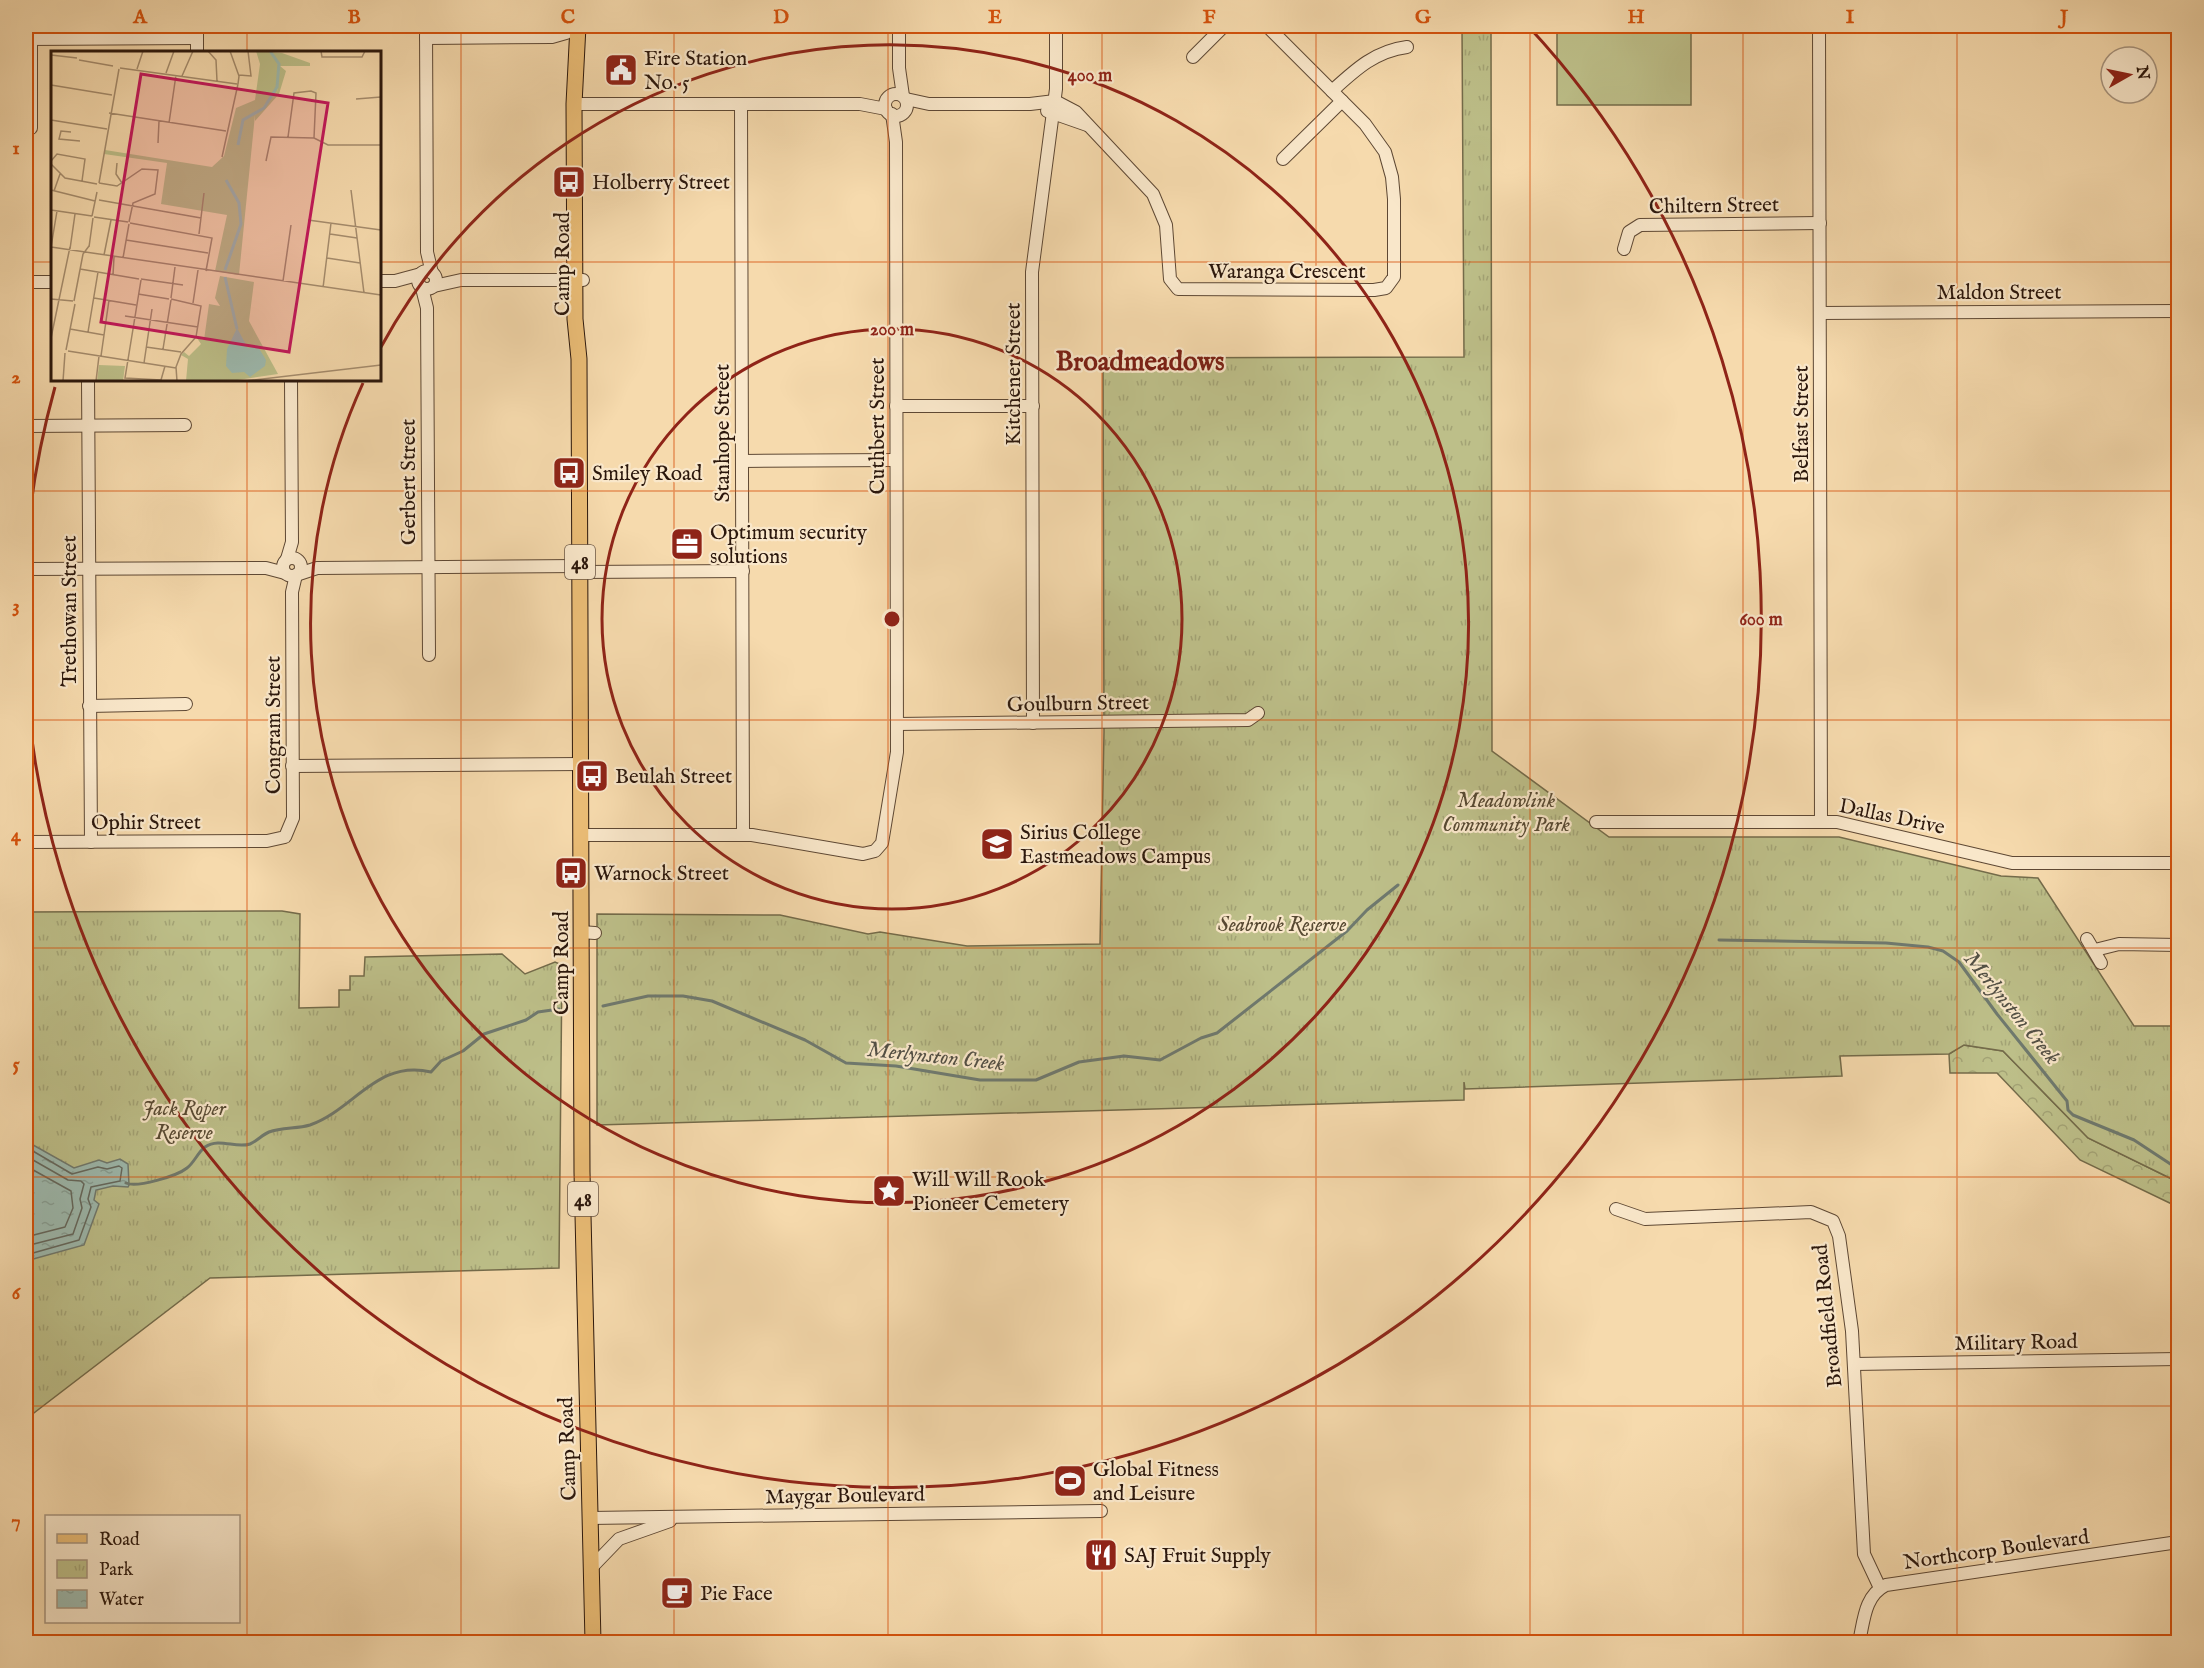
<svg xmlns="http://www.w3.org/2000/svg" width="2204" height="1668" viewBox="0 0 2204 1668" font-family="'IM FELL English',serif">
<defs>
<pattern id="forest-crowns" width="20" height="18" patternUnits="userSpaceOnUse" patternTransform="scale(1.5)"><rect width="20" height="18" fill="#bdbf89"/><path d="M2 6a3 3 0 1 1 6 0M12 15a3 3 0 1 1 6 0" fill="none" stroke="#a3a375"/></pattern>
<pattern id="park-tufts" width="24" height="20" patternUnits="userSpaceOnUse" patternTransform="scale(1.5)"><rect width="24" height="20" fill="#bdbf89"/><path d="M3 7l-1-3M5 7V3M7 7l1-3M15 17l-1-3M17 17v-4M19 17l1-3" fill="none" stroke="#a3a375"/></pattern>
<pattern id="water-ripples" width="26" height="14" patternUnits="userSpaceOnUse" patternTransform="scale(1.5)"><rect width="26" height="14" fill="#9dbaaf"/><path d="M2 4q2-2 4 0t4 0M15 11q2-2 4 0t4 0" fill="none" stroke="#879f95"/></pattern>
</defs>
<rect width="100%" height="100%" fill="#f6daad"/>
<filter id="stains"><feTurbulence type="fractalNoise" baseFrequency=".00333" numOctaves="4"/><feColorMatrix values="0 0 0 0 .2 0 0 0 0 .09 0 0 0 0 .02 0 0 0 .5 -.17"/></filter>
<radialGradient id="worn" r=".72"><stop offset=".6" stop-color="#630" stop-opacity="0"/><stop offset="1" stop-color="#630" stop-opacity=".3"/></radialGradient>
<rect fill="#bdbf89" stroke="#746b4a" stroke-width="1.5" x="1557" y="26" width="134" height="79"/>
<polygon fill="url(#forest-crowns)" stroke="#746b4a" stroke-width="1.5" points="1963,1045 2003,1051 2088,1138 2178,1182 2178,1207 2080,1160 1997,1073 1950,1073 1949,1054"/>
<g fill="url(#park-tufts)" stroke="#746b4a" stroke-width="1.5">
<polygon points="1462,26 1491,26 1492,751 1609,837 1839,837 2001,876 2038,878 2134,1026 2178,1026 2178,1182 2088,1138 2003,1051 1964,1045 1949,1054 1840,1056 1842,1076 1465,1089 1464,1082 1464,1100 597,1125 597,914 780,915 868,934 880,932 967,946 1100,944 1104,732 1103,358 1464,357"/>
<polygon points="282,911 300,914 299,1008 339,1007 339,990 350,990 350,976 364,976 365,957 502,954 525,974 555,962 562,965 559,1268 210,1278 26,1419 26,912"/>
</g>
<polygon fill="url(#water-ripples)" stroke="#6f796e" stroke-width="1.5" points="26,1141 74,1168 99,1160 107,1163 120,1159 128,1164 129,1185 128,1187 113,1186 96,1190 94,1200 99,1204 84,1245 26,1261"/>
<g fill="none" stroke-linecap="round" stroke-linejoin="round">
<g stroke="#64685e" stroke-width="1.5">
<polyline points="26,1147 72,1174 98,1167 107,1169 119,1166 122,1168 120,1181 91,1187 88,1199 91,1207 79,1240 26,1255"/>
<polyline points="26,1156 68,1180 81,1181 84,1184 80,1199 82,1208 73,1234 26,1246"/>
<polyline points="26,1166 71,1191 73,1208 65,1227 26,1237"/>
</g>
<g stroke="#6f796e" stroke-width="3">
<polyline points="1719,940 1886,943 1928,947 1943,951 1959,962 1997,1014 2067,1101 2068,1110 2073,1115 2134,1140 2178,1169"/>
<polyline points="603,1006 648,996 683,996 712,1001 805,1040 846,1063 896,1066 980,1080 1036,1080 1079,1062 1124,1056 1160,1060 1201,1038 1217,1033 1347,931 1367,910 1398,885"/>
<path d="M126,1183C137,1188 177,1176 187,1168C194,1163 198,1152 205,1147C220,1137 235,1149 250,1144C257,1141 262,1135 269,1132C282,1127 297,1129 310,1125C355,1109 377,1059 431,1072L441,1061L463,1051L484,1034L526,1020L538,1012L559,1009"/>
</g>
<g stroke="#5e4834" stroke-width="14">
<g id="minor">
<polyline points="197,26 197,52"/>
<polyline points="426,26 427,252 432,273"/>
<polyline points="899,26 899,68 903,96"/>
<polyline points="1819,26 1821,822"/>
<polyline points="426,38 552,37 566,33 576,26"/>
<polyline points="26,39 197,38"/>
<polyline points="31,39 31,128"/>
<polyline points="1193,57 1224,26"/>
<path d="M1332,91C1355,70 1375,51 1407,47"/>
<circle cx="896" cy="105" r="11"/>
<polyline points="906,99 929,104 1030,104 1055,101 1076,112 1153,194 1166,225 1170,279 1178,289 1374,290 1386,288 1394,277 1394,199 1392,177 1385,152 1365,124 1267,26"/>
<polyline points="574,104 860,104 886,109"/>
<polyline points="741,104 743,835"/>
<polyline points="1047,111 1087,125"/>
<polyline points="1283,159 1342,101"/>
<polyline points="1624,249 1629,232 1640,225 1820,223"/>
<circle cx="427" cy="280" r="9"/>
<polyline points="380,281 395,281 421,274"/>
<polyline points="26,282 52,282"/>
<polyline points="434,286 461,280 583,280"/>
<polyline points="422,288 427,308 429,655"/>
<polyline points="1820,313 2178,311"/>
<polyline points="88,380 91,842"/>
<polyline points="896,406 1033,406"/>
<polyline points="26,426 185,425"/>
<polyline points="742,461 896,460"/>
<circle cx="292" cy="567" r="9"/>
<polyline points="287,559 292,542 291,380"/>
<polyline points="26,569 266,568 285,573"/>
<polyline points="580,572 743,571"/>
<polyline points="299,574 317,568 580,566"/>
<polyline points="89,706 186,704"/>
<polyline points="1033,723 1032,272 1056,89 1056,26"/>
<polyline points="897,724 1248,720 1258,713"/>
<polyline points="292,766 581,764"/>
<polyline points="1596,822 1837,822 2012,863 2178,863"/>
<polyline points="581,835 752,835 863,854 875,851 882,843 897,752 896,142 892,114"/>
<polyline points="26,842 267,841 285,837 293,818 292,592 296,575"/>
<polyline points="581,932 595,933"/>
<polyline points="2087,939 2101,963"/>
<polyline points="2095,950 2119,944 2178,945"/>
<polyline points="1616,1209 1645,1219 1811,1212 1833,1221 1839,1236 1852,1331 1864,1554 1880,1588"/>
<polyline points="1854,1364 2178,1359"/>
<polyline points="590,1518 1101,1511"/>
<polyline points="592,1567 619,1539 670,1521"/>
<path d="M1859,1642C1864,1621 1864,1596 1886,1585L2178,1542"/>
</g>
</g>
<g stroke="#2b170c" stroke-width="17">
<polyline id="major" points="578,26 574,104 575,319 579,359 582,1172 593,1642"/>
</g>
<use href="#minor" stroke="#f9e7ca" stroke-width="12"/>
<use href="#major" stroke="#ebbd76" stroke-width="15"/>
</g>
<path fill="none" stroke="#d5520c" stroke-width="1.5" stroke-opacity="0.55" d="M247,26V52M461,26V1642M674,26V1642M888,26V1642M1102,26V1642M1316,26V1642M1530,26V1642M1743,26V1642M1957,26V1642M26,262H52M380,262H2178M247,380V1642M26,491H2178M26,720H2178M26,948H2178M26,1177H2178M26,1406H2178"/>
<g fill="none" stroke="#8f2418" stroke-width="3">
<circle cx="892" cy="619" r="290"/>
<path d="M381 347A579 579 0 1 1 363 383"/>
<path d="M26 551A869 869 0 0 1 55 387M1528 26A869 869 0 1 1 26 687"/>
</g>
<defs>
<g id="civic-square" transform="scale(1.725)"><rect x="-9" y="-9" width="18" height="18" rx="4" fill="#8f2418" stroke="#f9e7ca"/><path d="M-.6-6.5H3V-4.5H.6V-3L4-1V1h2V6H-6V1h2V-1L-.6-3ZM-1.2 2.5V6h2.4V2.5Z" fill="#fff"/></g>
<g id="bus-square" transform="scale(1.725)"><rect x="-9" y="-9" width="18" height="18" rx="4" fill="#8f2418" stroke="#f9e7ca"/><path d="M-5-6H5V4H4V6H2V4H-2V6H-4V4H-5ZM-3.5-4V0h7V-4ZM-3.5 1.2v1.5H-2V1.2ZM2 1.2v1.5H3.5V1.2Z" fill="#fff"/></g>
<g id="office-square" transform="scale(1.725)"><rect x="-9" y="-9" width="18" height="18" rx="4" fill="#8f2418" stroke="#f9e7ca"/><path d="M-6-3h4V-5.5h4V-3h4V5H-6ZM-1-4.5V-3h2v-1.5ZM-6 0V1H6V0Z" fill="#fff"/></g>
<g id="school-square" transform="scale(1.725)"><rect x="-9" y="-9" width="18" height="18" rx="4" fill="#8f2418" stroke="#f9e7ca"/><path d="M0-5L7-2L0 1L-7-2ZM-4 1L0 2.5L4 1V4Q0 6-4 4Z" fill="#fff"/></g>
<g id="sight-square" transform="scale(1.725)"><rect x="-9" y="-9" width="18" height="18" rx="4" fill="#8f2418" stroke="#f9e7ca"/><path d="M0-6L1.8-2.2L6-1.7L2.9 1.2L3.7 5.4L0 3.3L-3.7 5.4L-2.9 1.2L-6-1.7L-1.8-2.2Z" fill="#fff"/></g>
<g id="stadium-square" transform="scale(1.725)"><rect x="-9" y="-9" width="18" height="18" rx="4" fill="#8f2418" stroke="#f9e7ca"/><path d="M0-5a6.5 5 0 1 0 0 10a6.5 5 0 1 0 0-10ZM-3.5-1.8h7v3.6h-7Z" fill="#fff"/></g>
<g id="restaurant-square" transform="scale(1.725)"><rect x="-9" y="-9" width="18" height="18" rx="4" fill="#8f2418" stroke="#f9e7ca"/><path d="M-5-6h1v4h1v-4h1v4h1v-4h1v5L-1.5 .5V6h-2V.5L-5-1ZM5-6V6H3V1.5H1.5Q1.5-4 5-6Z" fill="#fff"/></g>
<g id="cafe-square" transform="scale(1.725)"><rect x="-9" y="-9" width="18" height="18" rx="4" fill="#8f2418" stroke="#f9e7ca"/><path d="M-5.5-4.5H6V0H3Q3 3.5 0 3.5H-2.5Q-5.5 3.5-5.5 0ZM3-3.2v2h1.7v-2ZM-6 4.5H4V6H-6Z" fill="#fff"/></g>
</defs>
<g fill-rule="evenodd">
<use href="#civic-square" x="621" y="70"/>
<use href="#bus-square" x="569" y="182"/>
<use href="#bus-square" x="569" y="473"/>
<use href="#office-square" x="687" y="544"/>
<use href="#bus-square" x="592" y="776"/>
<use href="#school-square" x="997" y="844"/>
<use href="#bus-square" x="571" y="873"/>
<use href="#sight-square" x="889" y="1191"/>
<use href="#stadium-square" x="1070" y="1481"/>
<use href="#restaurant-square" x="1101" y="1555"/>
<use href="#cafe-square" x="677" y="1593"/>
</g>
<g text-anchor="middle" stroke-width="4.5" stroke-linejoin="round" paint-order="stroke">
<g fill="#f9e7ca" stroke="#695545" stroke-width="1.5">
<rect x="565" y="545" width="30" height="34" rx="4.5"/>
<rect x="568" y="1182" width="30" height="34" rx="4.5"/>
</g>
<g font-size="20" font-weight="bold" fill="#2b170c">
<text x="580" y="569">48</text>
<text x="583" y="1206">48</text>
</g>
<g font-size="21" fill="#2b170c" stroke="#f9e7ca" text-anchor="start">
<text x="644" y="65">Fire Station<tspan x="644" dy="24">No. 5</tspan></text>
<text x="592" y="189">Holberry Street</text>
<text x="592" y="480">Smiley Road</text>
<text x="710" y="539">Optimum security<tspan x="710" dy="24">solutions</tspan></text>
<text x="615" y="783">Beulah Street</text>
<text x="1020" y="839">Sirius College<tspan x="1020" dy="24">Eastmeadows Campus</tspan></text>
<text x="594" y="880">Warnock Street</text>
<text x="912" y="1186">Will Will Rook<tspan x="912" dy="24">Pioneer Cemetery</tspan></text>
<text x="1093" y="1476">Global Fitness<tspan x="1093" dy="24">and Leisure</tspan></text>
<text x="1124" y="1562">SAJ Fruit Supply</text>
<text x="700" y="1600">Pie Face</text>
</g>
<g font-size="21" fill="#2b170c" stroke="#f9e7ca">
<text transform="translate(1714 205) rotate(-1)" y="7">Chiltern Street</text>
<text transform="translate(562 264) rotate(-90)" y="7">Camp Road</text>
<text x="1287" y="278">Waranga Crescent</text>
<text x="1999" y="299">Maldon Street</text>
<text transform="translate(1013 374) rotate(-90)" y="7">Kitchener Street</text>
<text transform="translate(1801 424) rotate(-90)" y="7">Belfast Street</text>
<text transform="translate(877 426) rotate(-90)" y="7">Cuthbert Street</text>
<text transform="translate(722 433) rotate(-90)" y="7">Stanhope Street</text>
<text transform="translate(408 482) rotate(-90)" y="7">Gerbert Street</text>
<text transform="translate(69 611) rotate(-90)" y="7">Trethowan Street</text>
<text transform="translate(1078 703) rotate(-1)" y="7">Goulburn Street</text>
<text transform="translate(273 725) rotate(-90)" y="7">Congram Street</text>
<text transform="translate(1892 816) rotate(12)" y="7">Dallas Drive</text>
<text x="146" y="829">Ophir Street</text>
<text transform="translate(561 963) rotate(-90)" y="7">Camp Road</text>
<text transform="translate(1827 1316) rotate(-96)" y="7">Broadfield Road</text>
<text transform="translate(2016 1342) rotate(-1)" y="7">Military Road</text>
<text transform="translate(567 1449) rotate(-92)" y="7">Camp Road</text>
<text transform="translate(845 1495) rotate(-1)" y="7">Maygar Boulevard</text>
<text transform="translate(1996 1549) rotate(-8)" y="7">Northcorp Boulevard</text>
</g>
<g font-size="21" font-style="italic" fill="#574932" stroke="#f9e7ca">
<text x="1506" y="807">Meadowlink<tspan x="1506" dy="24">Community Park</tspan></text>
<text x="1282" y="931">Seabrook Reserve</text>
<text x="184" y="1115">Jack Roper<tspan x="184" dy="24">Reserve</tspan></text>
</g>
<g font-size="22" font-style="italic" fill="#535045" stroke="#f9e7ca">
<text transform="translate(2013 1007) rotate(51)" y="8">Merlynston Creek</text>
<text transform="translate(936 1055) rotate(6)" y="8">Merlynston Creek</text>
</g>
<g font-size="27" font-weight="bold" fill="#7a1f14" stroke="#f9e7ca">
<text x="1140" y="370">Broadmeadows</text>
</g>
</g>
<g transform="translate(51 51)">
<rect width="330" height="330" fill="#f6daad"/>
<path d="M48,314L74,315L72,330H46Z" fill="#bdbf89"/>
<path d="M229,15L235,20L228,43L204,70V64L226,41Z" fill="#bdbf89"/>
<path d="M205,0L231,2L259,12V15H229L226,41L204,64L188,224L164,220L176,164L110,153L116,112L53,103L54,99L161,116L173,105L185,57L204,49L209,13ZM169,225L203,231L198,270L227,323L180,330H135L137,308L130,304L133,301L138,305L150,293L146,287L153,289L158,253L169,255L164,247Z" fill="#bdbf89"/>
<path d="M186,277L197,297L206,294L215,309L214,315L199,326L193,321L181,322L175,315L176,298Z" fill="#9dbaaf"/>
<path fill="none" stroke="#9dbaaf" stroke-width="3" d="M187,94L192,69L213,57L226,36L228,13L219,0M174,219L190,173L188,152L175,129M174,226L186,278"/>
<path fill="none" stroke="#a58c6d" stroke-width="1.5" d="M157,0L165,9L166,30M179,0L188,25L187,33M270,0L271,6H311L314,0M0,4L26,7M28,9L62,15M69,17L186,33M86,18L92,0M115,22L123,0M188,24L200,25L197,0M131,25L142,0M0,34L61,44M187,38L205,41M305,48L330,46M58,62L175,80M0,69L56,78M118,72L125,24M20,81L10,80L8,88L29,90M237,86L243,42L260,40L265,42L263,87M263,87L277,94H330M107,92L108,70M171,106L187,33M0,110L6,103L34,108L31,130M215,110L220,86L263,87M66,112L65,123L71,132M0,113L14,127L46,133M48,132L66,135L91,118L107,119L104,143L82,152L78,171M48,132L68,18M0,139L44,150M300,139L313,242M3,140L9,123M48,149L150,167M0,159L41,165M41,165L46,141M43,166L77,171M257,169L330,179M79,172L161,187L155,220M148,183L153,142M279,183L306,187M75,189L157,202M0,196L6,160M0,196L330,244M38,196L42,167M19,198L24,163M53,204L60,169M72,207L78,173M276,207L309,212M29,218L88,228M62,224L63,206M90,228L132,234M90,229L74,327L110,329L114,315M232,230L240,174M272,237L280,172M87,243L118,248M43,247L85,254M120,247L124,216M0,248L22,250M120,248L150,255L145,286L130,303L125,316L126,330M23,250L32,203L38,195M142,252L147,219M74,265L147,276M19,278L53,284M37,281L47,221M0,287L19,196M95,296L130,301M112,298L120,249M15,299L24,253M17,300L125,317M50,305L58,249M93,312L101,258M12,330L14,302M45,330L48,305M194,330L330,314"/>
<path fill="#c2185b" fill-opacity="0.15" stroke="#c2185b" stroke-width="3" d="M90,23L277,52L238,301L50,271Z"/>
<rect width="330" height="330" fill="none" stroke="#2b170c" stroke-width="3"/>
</g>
<circle cx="892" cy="619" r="9" fill="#8f2418" stroke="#f9e7ca" stroke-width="3"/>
<g font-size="18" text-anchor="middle" font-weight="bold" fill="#8f2418" stroke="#f9e7ca" stroke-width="4.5" stroke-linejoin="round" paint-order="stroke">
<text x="1090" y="81">400 m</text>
<text x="892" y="335">200 m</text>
<text x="1761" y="625">600 m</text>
</g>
<rect width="2204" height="1668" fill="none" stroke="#f6daad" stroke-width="66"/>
<rect x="45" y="1515" width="195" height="108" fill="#f9e7ca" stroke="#a7947e" stroke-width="1.5"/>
<rect x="57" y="1534" width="30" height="9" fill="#ebbd76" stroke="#a7947e" stroke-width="1.5"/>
<text x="99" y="1545" font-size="18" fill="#2b170c">Road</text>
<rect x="57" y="1560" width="30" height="18" fill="url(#park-tufts)" stroke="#a7947e" stroke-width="1.5"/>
<text x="99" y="1575" font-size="18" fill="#2b170c">Park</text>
<rect x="57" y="1590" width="30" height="18" fill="url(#water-ripples)" stroke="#a7947e" stroke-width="1.5"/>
<text x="99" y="1605" font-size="18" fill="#2b170c">Water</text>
<g transform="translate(2129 75) rotate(81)"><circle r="28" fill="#f9e7ca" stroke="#a7947e" stroke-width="1.5"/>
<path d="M0-4.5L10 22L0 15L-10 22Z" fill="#8f2418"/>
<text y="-9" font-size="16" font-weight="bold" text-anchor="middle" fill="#2b170c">N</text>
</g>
<rect x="33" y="33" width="2138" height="1602" fill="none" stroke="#d5520c" stroke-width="2"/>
<g font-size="20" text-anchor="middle" font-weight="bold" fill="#d5520c">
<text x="140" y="23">A</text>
<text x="354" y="23">B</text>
<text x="568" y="23">C</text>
<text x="781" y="23">D</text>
<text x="995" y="23">E</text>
<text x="1209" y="23">F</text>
<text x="1423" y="23">G</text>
<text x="1636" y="23">H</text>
<text x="1850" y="23">I</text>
<text x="2064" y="23">J</text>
<text x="16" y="154">1</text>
<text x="16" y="383">2</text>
<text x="16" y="612">3</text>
<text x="16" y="841">4</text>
<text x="16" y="1070">5</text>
<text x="16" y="1299">6</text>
<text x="16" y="1527">7</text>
</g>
<rect width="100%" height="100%" filter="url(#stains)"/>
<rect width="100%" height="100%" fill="url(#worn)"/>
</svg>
